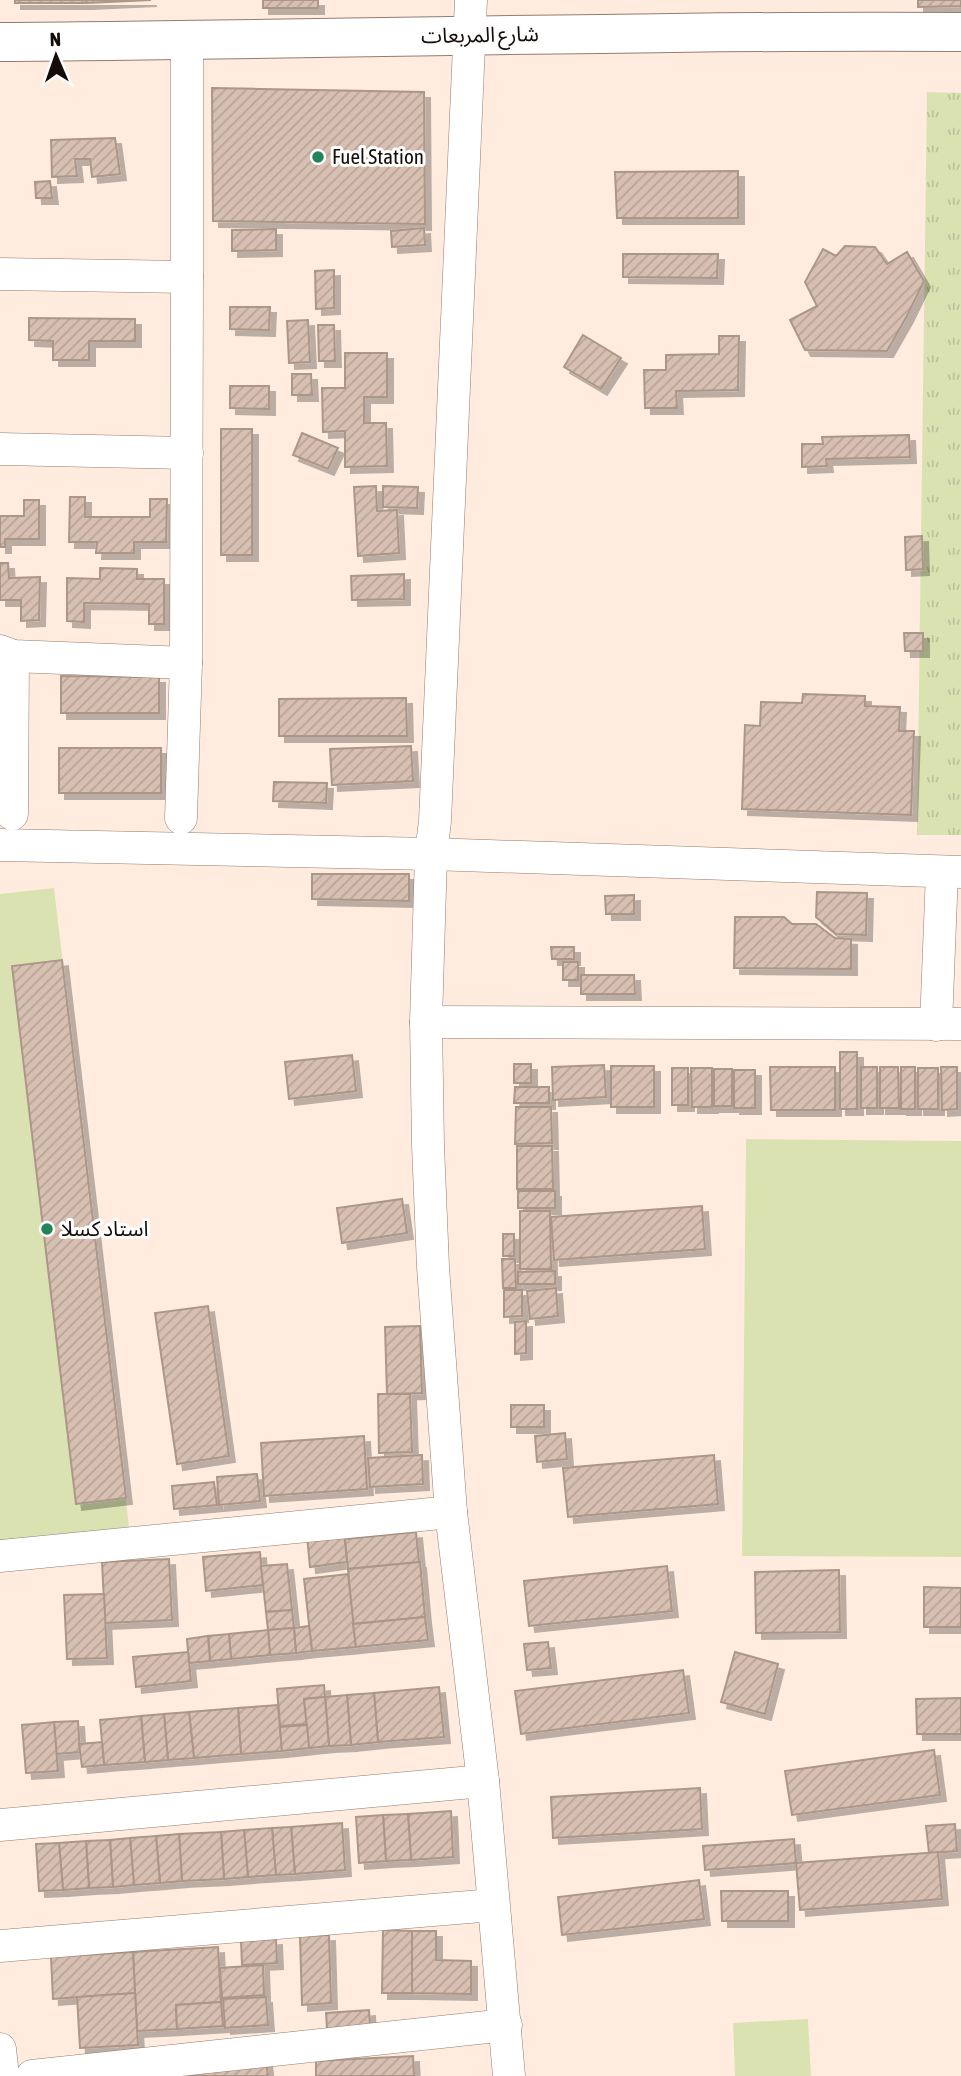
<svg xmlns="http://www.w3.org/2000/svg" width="961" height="2076" viewBox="0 0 961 2076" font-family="'Asap Condensed','Noto Sans Arabic',sans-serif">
<defs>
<pattern id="park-tufts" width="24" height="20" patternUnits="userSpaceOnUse" patternTransform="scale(1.75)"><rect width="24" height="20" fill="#dbe2b2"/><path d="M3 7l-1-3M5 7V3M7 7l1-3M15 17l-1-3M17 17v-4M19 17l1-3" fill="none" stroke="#bbc198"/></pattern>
<pattern id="building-hatch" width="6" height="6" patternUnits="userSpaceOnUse" patternTransform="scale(1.75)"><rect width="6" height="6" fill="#d7c0b1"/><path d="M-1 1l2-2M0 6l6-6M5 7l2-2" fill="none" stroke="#b8a497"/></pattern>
<filter id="shadow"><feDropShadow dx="6" dy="6" stdDeviation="0" flood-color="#0004"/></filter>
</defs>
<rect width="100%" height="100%" fill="#ffecdf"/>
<g fill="#dbe2b2">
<polygon points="54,888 129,1527 0,1541 0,894"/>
<polygon points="746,1139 961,1141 961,1557 742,1556"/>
<polygon points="808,2019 811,2076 735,2076 733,2023"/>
</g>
<polygon fill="url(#park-tufts)" points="927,92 961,93 961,835 917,835"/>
<g fill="url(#building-hatch)" stroke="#ac9688" stroke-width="2" filter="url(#shadow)">
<polygon points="15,0 86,0 87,3 15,3"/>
<polygon points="86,0 151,0 87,3"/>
<rect x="263" y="0" width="55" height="8"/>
<polygon points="918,0 961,0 961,6 918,7"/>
<polygon points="212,88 424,92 425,224 213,221"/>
<polygon points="115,138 120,174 92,177 90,159 75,159 77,176 52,177 51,140"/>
<polygon points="738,171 738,218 617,218 615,172"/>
<polygon points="50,181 52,198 36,198 35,182"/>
<polygon points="424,228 425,245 392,247 391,231"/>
<polygon points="276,229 276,250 232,251 232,230"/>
<polygon points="845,246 875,247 887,264 907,252 924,281 907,316 887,351 805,350 790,320 817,306 805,282 823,249 836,256"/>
<polygon points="623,254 718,254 717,278 623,277"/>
<polygon points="334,270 334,308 316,309 315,271"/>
<polygon points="230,307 270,307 269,330 230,329"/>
<polygon points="29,318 135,319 135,341 89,341 89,360 53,360 53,341 29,340"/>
<polygon points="308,320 310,362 289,363 287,321"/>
<polygon points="318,325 334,325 335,361 319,361"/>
<polygon points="583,335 621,358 601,389 564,367"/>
<polygon points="719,336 739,336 738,390 676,391 677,408 645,408 644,370 666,370 666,355 719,354"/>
<polygon points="345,353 387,353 387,397 364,397 364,423 386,423 387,466 345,467 345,431 323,432 322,388 345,388"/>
<polygon points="292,374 311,374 312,395 292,395"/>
<polygon points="230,386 269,386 269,409 230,408"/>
<rect x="221" y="429" width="31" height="126"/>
<polygon points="302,433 338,448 328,469 293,455"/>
<polygon points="909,435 910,457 826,459 827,466 802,467 802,444 823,444 822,437"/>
<polygon points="376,486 377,511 397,510 399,553 358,556 354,487"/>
<polygon points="383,486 418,487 417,508 383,507"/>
<polygon points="70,497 85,497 85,517 150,517 150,499 167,499 166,542 134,542 134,553 96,553 97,542 69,542"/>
<polygon points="24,500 39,500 39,539 5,539 5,547 0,547 0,516 24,516"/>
<polygon points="922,536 923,569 906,570 905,537"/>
<polygon points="0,563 8,563 9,578 40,577 39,620 21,621 21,600 0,600"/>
<polygon points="100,568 137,569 137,579 164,579 164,624 149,624 149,604 84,603 84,622 67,621 67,578 100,579"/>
<polygon points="404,574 404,599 352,600 351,576"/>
<polygon points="904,633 923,633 923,651 905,651"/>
<polygon points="61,676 159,677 159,713 61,713"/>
<polygon points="803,694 865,696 865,706 900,707 899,731 914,731 911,815 742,809 745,725 760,726 761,702 802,703"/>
<polygon points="406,698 407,736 279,736 279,699"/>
<polygon points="411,746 413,781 332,785 330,749"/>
<rect x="59" y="748" width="102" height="45"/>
<polygon points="274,782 327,783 326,803 273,801"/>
<polygon points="312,874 409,874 409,901 312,899"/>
<polygon points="817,892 867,893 866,935 836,934 816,917"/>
<polygon points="634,895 634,914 606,914 605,896"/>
<polygon points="735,917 784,917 792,924 816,924 835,938 851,939 851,969 734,968"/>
<polygon points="551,947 574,947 574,959 552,959"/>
<polygon points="62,960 126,1498 76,1504 12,966"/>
<rect x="563" y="962" width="15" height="18"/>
<polygon points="581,975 634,975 635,994 581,994"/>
<rect x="840" y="1052" width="17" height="57"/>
<polygon points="352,1055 356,1091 289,1099 285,1062"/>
<rect x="514" y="1064" width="17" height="19"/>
<polygon points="604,1065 606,1097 553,1100 552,1067"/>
<rect x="611" y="1066" width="43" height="41"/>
<polygon points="770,1067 835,1067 835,1110 771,1110"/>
<rect x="861" y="1067" width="16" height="41"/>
<polygon points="880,1067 898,1067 899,1108 880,1108"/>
<rect x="901" y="1067" width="14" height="42"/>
<polygon points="941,1067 957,1067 957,1109 942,1110"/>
<rect x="672" y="1068" width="16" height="37"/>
<polygon points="691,1068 712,1068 712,1107 692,1107"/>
<rect x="918" y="1068" width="20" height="41"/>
<rect x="714" y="1069" width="18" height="37"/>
<rect x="734" y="1070" width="21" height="38"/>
<polygon points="515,1087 549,1087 549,1103 514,1103"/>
<polygon points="516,1107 551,1107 552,1143 515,1144"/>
<polygon points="517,1146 552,1146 553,1189 517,1189"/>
<rect x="518" y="1191" width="37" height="17"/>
<polygon points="402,1199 407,1233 342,1243 337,1208"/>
<polygon points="702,1206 705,1249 554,1260 551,1217"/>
<polygon points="520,1211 550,1211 551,1269 520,1269"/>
<rect x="503" y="1234" width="11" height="22"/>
<polygon points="502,1259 515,1259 516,1288 503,1288"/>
<polygon points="555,1271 555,1284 518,1284 518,1272"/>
<polygon points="556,1288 558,1316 530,1319 527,1291"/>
<polygon points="504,1290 522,1290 522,1316 504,1317"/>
<polygon points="208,1306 229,1456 177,1464 155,1313"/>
<polygon points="526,1321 526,1353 515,1354 515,1322"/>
<polygon points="420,1326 422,1393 387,1394 385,1327"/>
<polygon points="378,1394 410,1394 412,1452 379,1453"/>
<rect x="511" y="1405" width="33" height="22"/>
<polygon points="565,1433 567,1459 537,1462 535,1436"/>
<polygon points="364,1436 367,1489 264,1496 261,1443"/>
<polygon points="422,1455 423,1484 370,1487 368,1458"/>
<polygon points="714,1455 718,1504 568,1517 563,1468"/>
<polygon points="257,1474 260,1501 219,1505 217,1477"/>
<polygon points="214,1482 217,1505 174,1509 172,1486"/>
<polygon points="416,1532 419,1562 348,1569 345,1539"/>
<polygon points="344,1533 347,1562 310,1567 307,1536"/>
<polygon points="260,1552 263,1585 206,1591 203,1557"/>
<polygon points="169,1559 172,1620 105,1623 102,1562"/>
<polygon points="420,1562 425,1617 353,1624 348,1569"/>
<polygon points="287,1564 292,1610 266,1612 261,1566"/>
<polygon points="667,1566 672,1611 529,1626 524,1581"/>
<polygon points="839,1570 840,1632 756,1633 755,1572"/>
<polygon points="348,1574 356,1647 312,1651 304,1579"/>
<polygon points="924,1587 961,1588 961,1627 924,1627"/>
<polygon points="104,1594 107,1658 67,1659 64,1595"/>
<polygon points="292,1610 294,1628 268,1630 266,1612"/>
<polygon points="425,1617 428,1640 356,1647 353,1624"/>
<polygon points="309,1626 312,1651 296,1653 294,1628"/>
<polygon points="294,1628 296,1653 270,1655 268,1630"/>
<polygon points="268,1630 270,1655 231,1659 229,1634"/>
<polygon points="229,1634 231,1659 210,1661 208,1636"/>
<polygon points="208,1636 210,1661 189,1663 187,1639"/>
<polygon points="548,1642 551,1668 527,1670 524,1644"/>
<polygon points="188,1652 191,1681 136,1687 133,1657"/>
<polygon points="735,1652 778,1664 765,1714 721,1702"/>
<polygon points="683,1670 689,1713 521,1734 515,1691"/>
<polygon points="324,1685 325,1697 304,1699 307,1724 280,1726 277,1689"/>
<polygon points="439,1687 444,1737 378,1742 374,1693"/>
<polygon points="374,1693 378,1742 351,1745 347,1695"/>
<polygon points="347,1695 351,1745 329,1746 325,1697"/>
<polygon points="325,1697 329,1746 309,1748 304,1699"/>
<polygon points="961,1698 961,1734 917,1734 916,1699"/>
<polygon points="278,1705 282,1751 241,1754 238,1708"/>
<polygon points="238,1708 241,1754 194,1758 189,1712"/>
<polygon points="189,1712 194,1758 168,1760 164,1714"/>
<polygon points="164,1714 168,1760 145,1762 141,1716"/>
<polygon points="141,1716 145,1762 104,1765 100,1720"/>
<polygon points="78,1721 80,1752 56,1754 54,1722"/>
<polygon points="54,1722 58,1771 26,1773 22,1725"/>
<polygon points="307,1725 309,1748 282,1751 280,1727"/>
<polygon points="102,1742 104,1765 82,1767 79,1744"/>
<polygon points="934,1750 940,1795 792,1815 785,1771"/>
<polygon points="700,1788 702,1829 553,1838 551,1797"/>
<polygon points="451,1811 453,1857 411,1860 408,1814"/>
<polygon points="408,1814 411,1860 386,1861 383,1815"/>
<polygon points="383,1815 386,1861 359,1863 356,1817"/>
<polygon points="342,1823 345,1870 295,1874 291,1827"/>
<polygon points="955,1824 957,1851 929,1853 926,1826"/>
<polygon points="291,1827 295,1874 276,1875 272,1828"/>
<polygon points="272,1828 276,1875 248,1877 244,1830"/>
<polygon points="244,1830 248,1877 224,1879 221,1832"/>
<polygon points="221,1832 224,1879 182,1881 179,1834"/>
<polygon points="179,1834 182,1881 160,1883 156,1836"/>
<polygon points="156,1836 160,1883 134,1885 130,1838"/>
<polygon points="130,1838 134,1885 113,1887 110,1840"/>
<polygon points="794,1839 796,1863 705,1870 703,1846"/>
<polygon points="110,1840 113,1887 89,1888 86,1841"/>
<polygon points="86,1841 89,1888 63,1890 59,1843"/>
<polygon points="59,1843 63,1890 39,1891 36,1844"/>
<polygon points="938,1852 942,1899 800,1910 796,1863"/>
<polygon points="699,1880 704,1919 562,1935 558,1897"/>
<polygon points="721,1891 788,1891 788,1921 722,1921"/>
<polygon points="383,1930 412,1931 412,1993 382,1993"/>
<polygon points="412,1931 436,1931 436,1960 471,1961 471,1994 412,1993"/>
<polygon points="329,1935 331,2003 302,2005 300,1936"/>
<polygon points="276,1939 277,1963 242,1965 241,1941"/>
<polygon points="218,1947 221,2002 176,2005 177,2029 137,2031 133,1952"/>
<polygon points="133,1952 135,1993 53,1999 51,1957"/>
<polygon points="263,1965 264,1995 222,1998 220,1968"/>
<polygon points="135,1993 138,2045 80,2048 77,1997"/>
<polygon points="266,1997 268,2025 225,2028 223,1999"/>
<polygon points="221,2002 223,2026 177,2029 176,2005"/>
<polygon points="369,2010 370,2026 327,2029 326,2013"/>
<polygon points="413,2056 414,2076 316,2076 316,2061"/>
<polygon points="266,2060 268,2076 118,2076"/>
</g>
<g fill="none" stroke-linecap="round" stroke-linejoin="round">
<g stroke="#927c6f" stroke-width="33">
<g id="minor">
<polyline points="471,0 435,821 431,854 426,1022 428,1145 433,1267 451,1512 483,1781 509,2076"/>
<polyline points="0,274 187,277 186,663 181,818"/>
<polyline points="187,277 187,41"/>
<polyline points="0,449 187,453"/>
<polyline points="0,651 13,656 186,663"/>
<polyline points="12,814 13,656"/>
<polyline points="0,845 431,854 961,872"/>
<polyline points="426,1022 961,1024"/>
<polyline points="936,1025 942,872"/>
<polyline points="0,1556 451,1512"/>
<polyline points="0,1825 483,1781"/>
<polyline points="0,1946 493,1905"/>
<polyline points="0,2049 3,2076"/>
<polyline points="32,2076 506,2025"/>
</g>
</g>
<g stroke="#927c6f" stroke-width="40">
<path id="secondary" d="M0,42C320,40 641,30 961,32"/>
</g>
<use href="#minor" stroke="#fff" stroke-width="32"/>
<use href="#secondary" stroke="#fff" stroke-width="38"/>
</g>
<g fill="#23835b" stroke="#fdfdfd" stroke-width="2.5">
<circle cx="318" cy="157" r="7"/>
<circle cx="47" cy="1229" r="7"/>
</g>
<g text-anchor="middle" stroke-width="6" stroke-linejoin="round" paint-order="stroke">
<g font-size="21" fill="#130c07" stroke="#fdfdfd">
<text transform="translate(480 35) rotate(-1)" y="7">شارع المربعات</text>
</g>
<g font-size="21" fill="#130c07" stroke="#fdfdfd" text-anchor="start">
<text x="332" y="164">Fuel Station</text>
<text x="61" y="1236">استاد كسلا</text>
</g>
</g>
<g transform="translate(56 56) rotate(358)" stroke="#fdfdfd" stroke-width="5" paint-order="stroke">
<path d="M0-5L12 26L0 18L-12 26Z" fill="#130c07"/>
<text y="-10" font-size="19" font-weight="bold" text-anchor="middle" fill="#130c07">N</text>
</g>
</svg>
